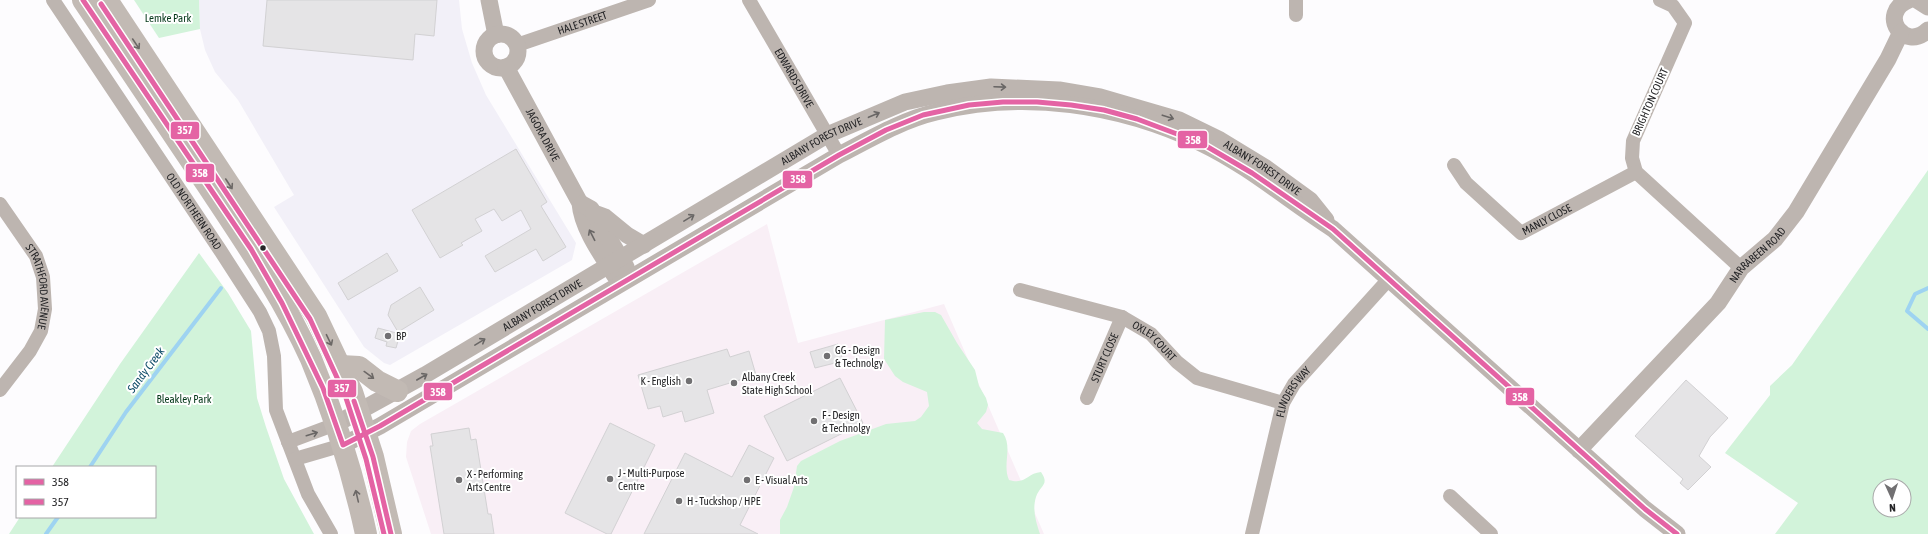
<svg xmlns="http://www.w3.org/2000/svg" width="1928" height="534" viewBox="0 0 1928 534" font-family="'Asap Condensed',sans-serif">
<rect width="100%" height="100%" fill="#fdfcfe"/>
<polygon fill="#f2f0f8" points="199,0 459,0 462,29 472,63 486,95 576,243 572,260 390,365 384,363 364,347 274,207 294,195 238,100 215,72 205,50 200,29"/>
<polygon fill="#f9eff6" points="767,224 798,343 944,304 1044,534 431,534 406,457 407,442 411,431 420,424"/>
<g fill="#d2f3da" fill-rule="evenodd">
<polygon points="134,0 199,0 200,29 159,38"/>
<path d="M1928,170V534H1775L1798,503L1725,453L1770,395V386L1792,365ZM1880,486H1904V510H1880Z"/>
<polygon points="199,253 228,293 251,331 257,398 266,427 284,479 314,534 9,534 20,517 155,517 155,467 52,467 120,364"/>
<path d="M924,312H935L941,315L957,343L975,370L979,386L986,398L988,405L986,412L977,423L982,429L1003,433C1013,448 1002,464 1009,480C1026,485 1027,473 1041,472C1050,485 1040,485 1036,497C1032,510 1036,522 1040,534H780V520L787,507L794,487L797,466L801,461L840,441L886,424L915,421L921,417L929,406L927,392L903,382L895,376L884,359L885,320Z"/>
</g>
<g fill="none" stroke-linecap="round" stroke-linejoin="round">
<g stroke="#9ed3f1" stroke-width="4">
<polyline points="1928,288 1915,294 1907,311 1928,329"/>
<polyline points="90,467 126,412 221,288"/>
<polyline points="46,534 58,517"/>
</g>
</g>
<g fill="#e5e4e6" stroke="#d2d1d3">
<polygon points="267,0 437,0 434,36 415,34 413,60 263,46"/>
<polygon points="516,149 547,202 541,206 566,247 543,261 536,249 495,272 485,256 531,229 521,210 502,221 494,209 475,219 482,231 461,243 463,245 440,258 412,210"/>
<polygon points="387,253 398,271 348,300 338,283"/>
<polygon points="420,287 434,310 398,332 388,315 391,305"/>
<polygon points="378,328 400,334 396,348 386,346 387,342 375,338"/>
<polygon points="838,344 843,361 815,368 810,352"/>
<polygon points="727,349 730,357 749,351 756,375 707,390 714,413 685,422 682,411 663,417 660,406 648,409 638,375"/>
<polygon points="840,378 863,423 787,461 764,416"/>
<polygon points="1686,380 1728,418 1710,437 1699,456 1711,467 1688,490 1680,483 1683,479 1635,436"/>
<polygon points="610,423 655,445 611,534 607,534 565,513"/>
<polygon points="469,428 471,440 476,439 488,514 491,514 494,534 444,534 430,446 433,446 431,434"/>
<polygon points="749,445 774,458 740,525 758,534 644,534 685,453 732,477"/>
</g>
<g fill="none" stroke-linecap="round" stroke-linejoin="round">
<g stroke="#bdb5b0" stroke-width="14">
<path id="s1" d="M53,0L220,250L260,312L269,331L274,356L276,410L308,494L331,534"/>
<path id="s2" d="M749,0L839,155"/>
<polyline points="1660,0 1673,6 1685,23 1633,141 1632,158 1636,172 1741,268"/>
<polyline points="1296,15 1296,0"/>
<path id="s3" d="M517,45L649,0"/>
<path id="s4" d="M1454,165L1466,183L1521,233L1636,172"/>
<path id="s5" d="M0,204L36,256L43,277L45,309L41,331L30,351L0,390"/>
<path id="s6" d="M1020,290L1122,317L1151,334L1177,362L1197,378L1283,403"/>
<path id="s7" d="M1087,398L1122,317"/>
<polyline points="288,442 336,424"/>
<polyline points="295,459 343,445"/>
<polyline points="1450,496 1491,534"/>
<path id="s8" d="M1252,534L1283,403L1294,384L1389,279"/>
</g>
<g stroke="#bdb5b0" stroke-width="17">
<polyline points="489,0 496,35"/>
<path d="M1909,0C1877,13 1904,53 1928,30"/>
<polyline points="1917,0 1928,7"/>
<circle cx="501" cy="51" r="17"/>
<path id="s9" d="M506,67L580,203C582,228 601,254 615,276"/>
<polyline points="582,204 591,209 626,267"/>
<polyline points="594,213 605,217 627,235 644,245"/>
<path id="s10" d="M336,424L425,375L827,135L905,102L947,93L991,87L1059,90L1100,97L1179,120L1220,140L1266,168L1310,200L1326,220"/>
<path d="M343,445L380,426L839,155C870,139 902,120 936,112C1024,90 1119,104 1201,143C1249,166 1289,201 1333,229L1645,509L1677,534"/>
<path id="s11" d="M1579,450L1718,303L1741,268L1775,239L1796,212L1888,59L1901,32"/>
</g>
<g stroke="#c2bab4" stroke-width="22">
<path d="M83,0C125,62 166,124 208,186C245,242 283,297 311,359C335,416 353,474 366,534"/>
<polyline points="107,0 316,316 352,392 373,457 391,534"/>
<polyline points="341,366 359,367 377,381 397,391"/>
</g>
<g stroke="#fff" stroke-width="8">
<g id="bus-1">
<polyline points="83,0 251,249 282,303 323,388 343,445 380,426 839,155 886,130 923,115 969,105 1003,102 1037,102 1071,105 1104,110 1137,119 1201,143 1252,173 1333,229 1645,509 1677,534"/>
<polyline points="354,401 373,457 391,534"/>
</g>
</g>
<g stroke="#fff" stroke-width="8">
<polyline id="bus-2" points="101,4 310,319 345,395 366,459 384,534"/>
</g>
<use href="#bus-1" stroke="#e463a4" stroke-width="5"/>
<use href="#bus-2" stroke="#e463a4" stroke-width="5"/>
</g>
<defs><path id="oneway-shaft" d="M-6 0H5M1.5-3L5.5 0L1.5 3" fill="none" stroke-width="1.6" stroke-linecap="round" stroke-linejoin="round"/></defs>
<g stroke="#6c6866">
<use href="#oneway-shaft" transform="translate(136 44) rotate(56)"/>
<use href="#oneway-shaft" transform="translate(229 184) rotate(57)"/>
<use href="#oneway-shaft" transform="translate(329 340) rotate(64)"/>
<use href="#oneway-shaft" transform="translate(369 375) rotate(36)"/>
<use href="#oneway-shaft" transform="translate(357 496) rotate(-103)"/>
</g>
<g stroke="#696665">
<use href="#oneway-shaft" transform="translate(1000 87) rotate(2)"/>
<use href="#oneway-shaft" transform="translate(874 115) rotate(-23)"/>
<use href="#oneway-shaft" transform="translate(1168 117) rotate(18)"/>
<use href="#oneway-shaft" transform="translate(689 218) rotate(-31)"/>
<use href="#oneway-shaft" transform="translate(592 235) rotate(-117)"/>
<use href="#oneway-shaft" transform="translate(480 342) rotate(-31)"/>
<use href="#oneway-shaft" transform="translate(422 377) rotate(-30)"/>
<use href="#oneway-shaft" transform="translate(312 434) rotate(-17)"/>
</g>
<circle fill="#252527" stroke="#fff" stroke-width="1.5" cx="263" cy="248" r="3.5"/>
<g fill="#717072" stroke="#fff" stroke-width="1.5">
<circle cx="388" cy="336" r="4"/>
<circle cx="827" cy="356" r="4"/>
<circle cx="689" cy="381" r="4"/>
<circle cx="734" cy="383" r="4"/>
<circle cx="814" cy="421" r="4"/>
<circle cx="610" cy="479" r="4"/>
<circle cx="459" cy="480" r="4"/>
<circle cx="747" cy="480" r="4"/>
<circle cx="679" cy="501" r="4"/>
</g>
<g text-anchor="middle" stroke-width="4" stroke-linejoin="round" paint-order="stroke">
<g font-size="11" fill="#033718" stroke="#fff">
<text x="168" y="22">Lemke Park</text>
<text x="184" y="403">Bleakley Park</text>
</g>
<g font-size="11" fill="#252527" stroke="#fff">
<text dy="4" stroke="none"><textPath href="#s3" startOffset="69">HALE STREET</textPath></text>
<text dy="4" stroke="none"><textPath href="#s2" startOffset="90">EDWARDS DRIVE</textPath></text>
<text transform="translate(1650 102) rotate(-66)" y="4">BRIGHTON COURT</text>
<text dy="4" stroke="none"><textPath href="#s9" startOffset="77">JAGORA DRIVE</textPath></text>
<text dy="4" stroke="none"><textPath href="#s10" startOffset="562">ALBANY FOREST DRIVE</textPath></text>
<text dy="4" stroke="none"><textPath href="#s10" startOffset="1030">ALBANY FOREST DRIVE</textPath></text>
<text dy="4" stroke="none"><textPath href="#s1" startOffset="254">OLD NORTHERN ROAD</textPath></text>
<text dy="4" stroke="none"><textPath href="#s4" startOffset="125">MANLY CLOSE</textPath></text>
<text dy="4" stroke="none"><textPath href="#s11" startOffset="265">NARRABEEN ROAD</textPath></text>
<text dy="4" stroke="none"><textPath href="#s5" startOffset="94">STRATHFORD AVENUE</textPath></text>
<text dy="4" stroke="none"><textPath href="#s10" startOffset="238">ALBANY FOREST DRIVE</textPath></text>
<text dy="4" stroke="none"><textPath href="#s6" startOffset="146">OXLEY COURT</textPath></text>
<text dy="4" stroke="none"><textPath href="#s7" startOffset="44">STURT CLOSE</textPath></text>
<text dy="4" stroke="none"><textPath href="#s8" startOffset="149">FLINDERS WAY</textPath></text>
</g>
<g font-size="11" fill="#252527" stroke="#fff" text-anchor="start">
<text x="396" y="340">BP</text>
<text x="835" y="354">GG - Design<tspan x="835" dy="13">&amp; Technolgy</tspan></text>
<text x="742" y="381">Albany Creek<tspan x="742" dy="13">State High School</tspan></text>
<text x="681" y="385" text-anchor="end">K - English</text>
<text x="822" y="419">F - Design<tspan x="822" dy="13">&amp; Technolgy</tspan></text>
<text x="618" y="477">J - Multi-Purpose<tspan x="618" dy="13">Centre</tspan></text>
<text x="467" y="478">X - Performing<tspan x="467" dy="13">Arts Centre</tspan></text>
<text x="755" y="484">E - Visual Arts</text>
<text x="687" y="505">H - Tuckshop / HPE</text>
</g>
<g font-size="12" font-style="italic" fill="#104d69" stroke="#fff">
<text transform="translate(146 370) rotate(-53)" y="4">Sandy Creek</text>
</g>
</g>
<g stroke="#fff" stroke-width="1.5">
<rect x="170" y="121" width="30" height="19" rx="4" fill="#e463a4"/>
<rect x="1177" y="130" width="31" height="19" rx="4" fill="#e463a4"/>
<rect x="185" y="163" width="30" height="20" rx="4" fill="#e463a4"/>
<rect x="782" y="170" width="31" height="19" rx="4" fill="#e463a4"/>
<rect x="327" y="379" width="30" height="19" rx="4" fill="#e463a4"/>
<rect x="423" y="382" width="30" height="19" rx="4" fill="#e463a4"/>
<rect x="1505" y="387" width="30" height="19" rx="4" fill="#e463a4"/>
</g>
<g font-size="11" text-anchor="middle" font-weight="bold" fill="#fff">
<text x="185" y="134">357</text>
<text x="1193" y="144">358</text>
<text x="200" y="177">358</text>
<text x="798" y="183">358</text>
<text x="342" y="392">357</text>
<text x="438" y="396">358</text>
<text x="1520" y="401">358</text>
</g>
<rect x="16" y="466" width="140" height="52" fill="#ffffff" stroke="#a8a8a9"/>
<rect x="24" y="479" width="20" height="6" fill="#e463a4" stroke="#a8a8a9"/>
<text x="52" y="486" font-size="12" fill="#252527">358</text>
<rect x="24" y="499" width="20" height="6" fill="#e463a4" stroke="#a8a8a9"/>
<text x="52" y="506" font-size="12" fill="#252527">357</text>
<g transform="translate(1892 498) rotate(177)"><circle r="19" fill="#ffffff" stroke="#a8a8a9"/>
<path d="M0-3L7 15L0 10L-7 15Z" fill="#717072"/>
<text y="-6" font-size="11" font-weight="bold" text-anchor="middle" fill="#252527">N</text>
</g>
</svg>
